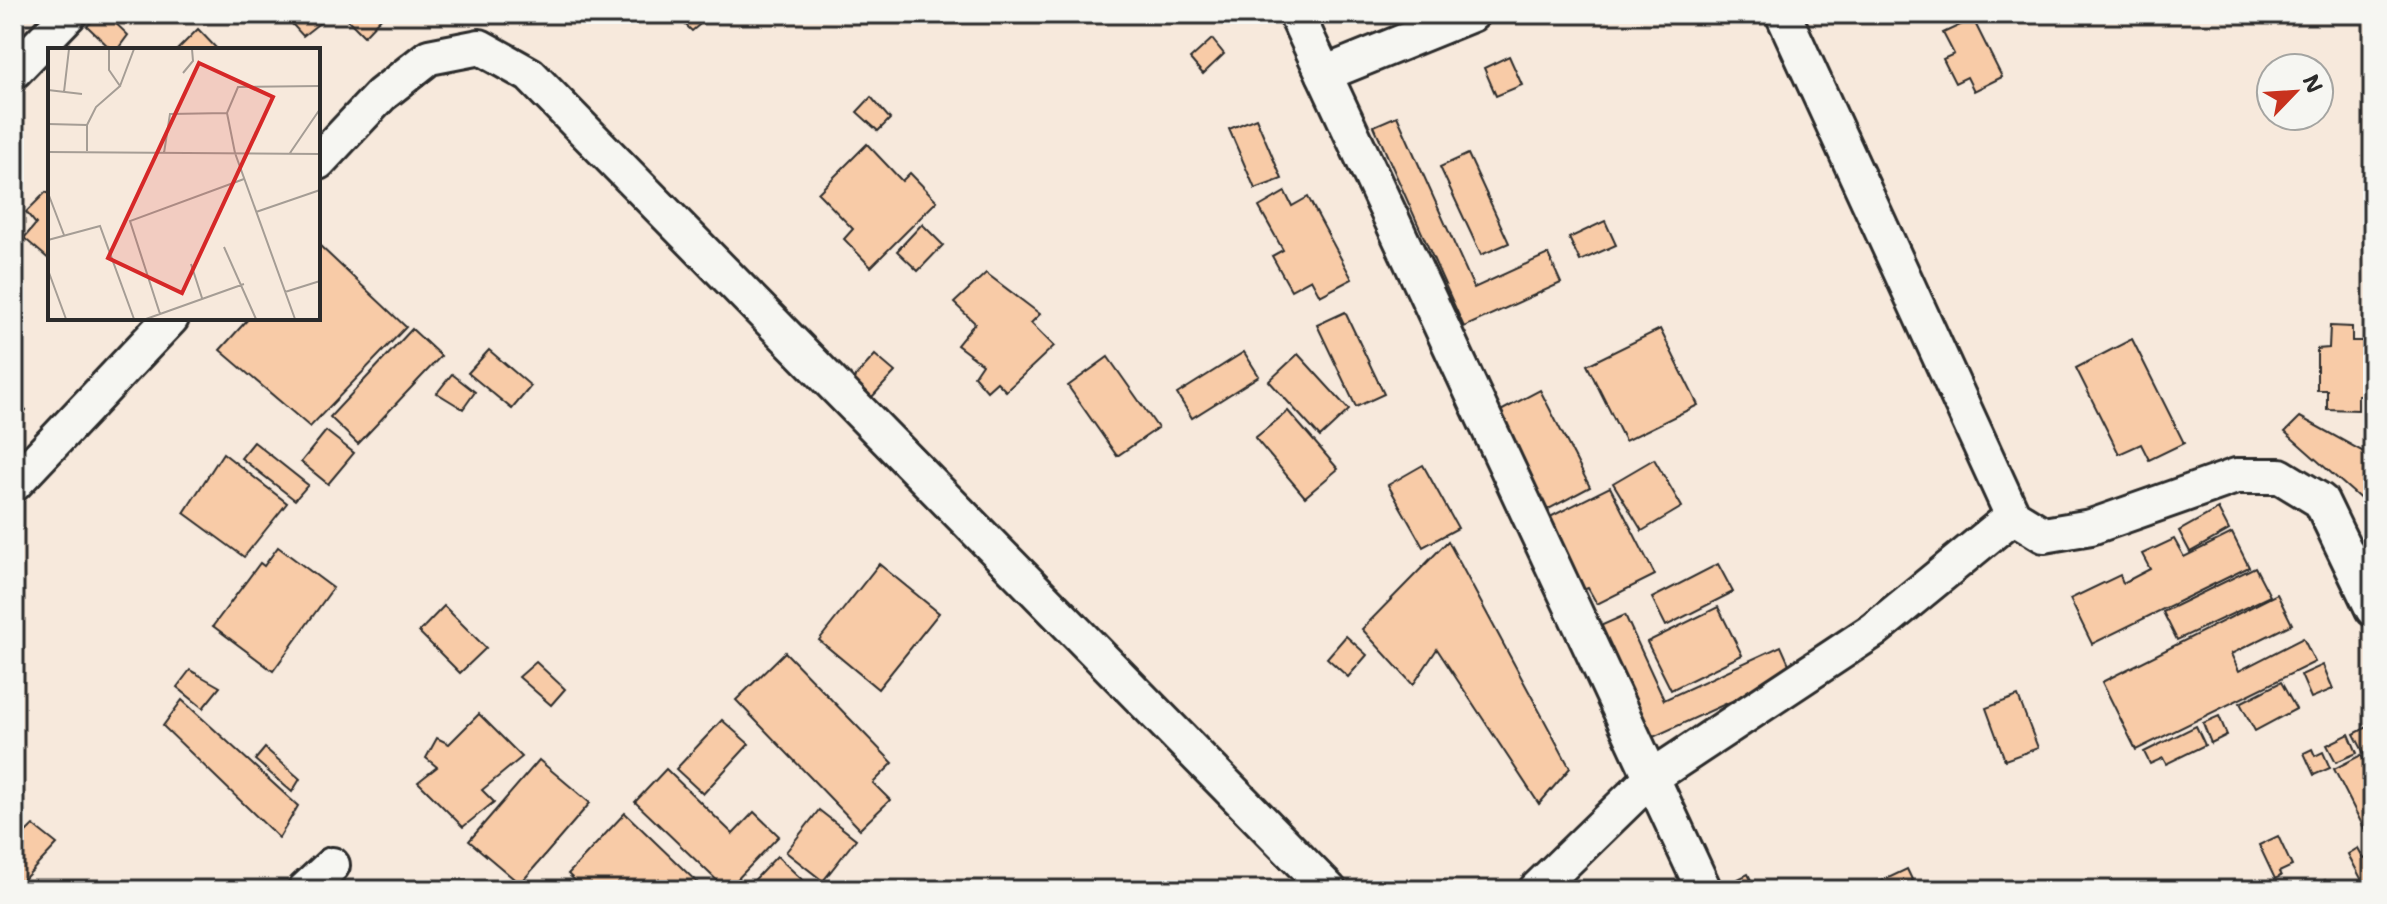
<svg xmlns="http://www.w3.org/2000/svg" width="2387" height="904" viewBox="0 0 2387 904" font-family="'Shantell Sans',sans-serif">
<rect width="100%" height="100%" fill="#f7e9dc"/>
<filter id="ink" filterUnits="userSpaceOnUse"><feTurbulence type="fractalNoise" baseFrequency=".0125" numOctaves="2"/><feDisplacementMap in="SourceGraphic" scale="16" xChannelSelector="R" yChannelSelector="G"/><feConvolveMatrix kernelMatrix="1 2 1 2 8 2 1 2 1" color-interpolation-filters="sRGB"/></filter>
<g filter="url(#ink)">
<g fill="#f8cba7" stroke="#2b2b2b" stroke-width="2">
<polygon points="101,14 106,14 128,35 117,50 112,50 87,26"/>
<polygon points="283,14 331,14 303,36"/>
<polygon points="342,14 385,14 364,36"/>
<polygon points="674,14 712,14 692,31"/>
<polygon points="1973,19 2002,77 1974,91 1967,77 1955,83 1943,59 1954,54 1943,33"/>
<polygon points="198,29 218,50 177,50"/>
<polygon points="1212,39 1224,54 1203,74 1190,59"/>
<polygon points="1509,56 1522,85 1496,96 1484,68"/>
<polygon points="871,97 890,119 878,131 857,112"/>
<polygon points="1397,116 1474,288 1548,254 1561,283 1464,327 1374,126"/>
<polygon points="1256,118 1282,179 1255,189 1229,129"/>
<polygon points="867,144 902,181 910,173 937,201 871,267 844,239 853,229 818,193"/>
<polygon points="1468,154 1509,243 1481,255 1440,167"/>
<polygon points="46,192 50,195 50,260 24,238 36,224 26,212"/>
<polygon points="1285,192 1292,206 1308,197 1352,279 1320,296 1311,279 1291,290 1272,256 1283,250 1259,207"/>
<polygon points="1605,221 1616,245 1580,261 1569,238"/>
<polygon points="922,224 943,245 918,271 897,251"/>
<polygon points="318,244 406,327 310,427 220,350 249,318 318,318"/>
<polygon points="986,273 1040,314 1031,323 1054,346 1006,391 997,382 987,391 974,376 982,364 957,345 975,323 954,303"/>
<polygon points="1345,312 1384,394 1356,407 1317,325"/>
<polygon points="2330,326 2352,327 2352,341 2373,341 2373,395 2358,395 2358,410 2327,409 2327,390 2317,390 2317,349 2329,348"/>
<polygon points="412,329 441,356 358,444 330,417"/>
<polygon points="1660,329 1698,405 1625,441 1587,365"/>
<polygon points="2132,339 2184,443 2149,460 2141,444 2119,454 2076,368"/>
<polygon points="489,350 531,386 512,409 468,373"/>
<polygon points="1244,352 1259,376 1192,418 1177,394"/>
<polygon points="1298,354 1349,410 1320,437 1269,381"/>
<polygon points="875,355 895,372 872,397 853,379"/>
<polygon points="1108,357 1158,428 1117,456 1068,386"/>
<polygon points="452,374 475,392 463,409 437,393"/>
<polygon points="1540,390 1590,487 1545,511 1495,414"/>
<polygon points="14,400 26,410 14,425"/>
<polygon points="1288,411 1338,469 1305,497 1255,438"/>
<polygon points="2300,417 2373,457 2373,510 2285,432"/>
<polygon points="326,431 354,453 328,484 301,462"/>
<polygon points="254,442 308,485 295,500 241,458"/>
<polygon points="223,453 287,503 244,557 184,513"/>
<polygon points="1654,459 1682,507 1642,531 1613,483"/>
<polygon points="1423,465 1458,528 1423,547 1388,485"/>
<polygon points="1610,487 1655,575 1597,604 1588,588 1580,591 1544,520"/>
<polygon points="2218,509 2229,530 2190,552 2179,531"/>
<polygon points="2232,533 2249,567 2092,644 2070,599 2120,575 2123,583 2150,569 2142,554 2174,539 2184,557"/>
<polygon points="1448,541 1570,768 1539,804 1437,649 1413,685 1362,629"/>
<polygon points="278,547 333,588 273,671 213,626 260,563 264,566"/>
<polygon points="879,564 939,613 878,689 819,640"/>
<polygon points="1718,564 1733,592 1666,626 1652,598"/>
<polygon points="2255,567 2270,596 2177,640 2163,612"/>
<polygon points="2277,594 2292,624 2231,654 2239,671 2303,638 2315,662 2136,750 2102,682"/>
<polygon points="444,606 486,648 460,673 419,632"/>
<polygon points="1718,607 1742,655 1671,690 1647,642"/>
<polygon points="1625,615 1664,700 1781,646 1793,673 1649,739 1598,627"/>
<polygon points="1346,636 1367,655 1348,677 1327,658"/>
<polygon points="785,652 893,763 873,783 890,800 860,829 736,700"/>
<polygon points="536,662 565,689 551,705 519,677"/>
<polygon points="2323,665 2333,689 2311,698 2301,675"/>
<polygon points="190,670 220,687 203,708 177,687"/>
<polygon points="2281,682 2296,709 2255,731 2240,703"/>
<polygon points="2018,696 2038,748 2005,760 1986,708"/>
<polygon points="182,700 298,806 279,838 163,726"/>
<polygon points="479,714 522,757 482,790 494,802 463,827 418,782 437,767 426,758 437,738 449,744"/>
<polygon points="2219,716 2227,735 2211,743 2203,723"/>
<polygon points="722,720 749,744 703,794 676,769"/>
<polygon points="2196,726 2205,745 2166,764 2163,758 2150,764 2144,752"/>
<polygon points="2367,727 2373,737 2373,756 2367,759 2354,734"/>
<polygon points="2349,734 2357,753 2336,762 2327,745"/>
<polygon points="265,748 300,779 292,792 255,760"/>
<polygon points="2312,749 2315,756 2323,752 2330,768 2314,775 2304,753"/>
<polygon points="2361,755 2373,779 2373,825 2365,830 2334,769"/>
<polygon points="539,760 590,803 520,884 469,841"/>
<polygon points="666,769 733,834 754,812 779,836 727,890 635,802"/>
<polygon points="819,810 856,839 823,881 786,852"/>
<polygon points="625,813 705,890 585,890 568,874"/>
<polygon points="33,825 57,844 14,890 14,844"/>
<polygon points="2278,836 2292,866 2279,872 2281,876 2275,879 2259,845"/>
<polygon points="2373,844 2373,889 2367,890 2348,854 2358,848 2364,859 2373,854 2369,846"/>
<polygon points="777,856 813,890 745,890"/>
<polygon points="1907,869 1917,890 1863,890"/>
<polygon points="1748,874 1756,890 1723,890 1722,887"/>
<polygon points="2325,880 2330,890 2312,890 2311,887"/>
</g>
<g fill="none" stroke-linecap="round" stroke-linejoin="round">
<g stroke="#2b2b2b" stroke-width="40">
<g id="street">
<polyline points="1296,14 1704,890"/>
<polyline points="1783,14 2013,516 2044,535 2091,527 2236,476 2280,476 2321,501 2373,609"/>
<polyline points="14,71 69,14"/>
<polyline points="1324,74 1472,14"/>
<polyline points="318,162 381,95 429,57 480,47 530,75 1329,890"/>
<polyline points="14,484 171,318"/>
<polyline points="305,890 332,865"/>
<polyline points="1536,890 1652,777 1874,630 2013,516"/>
</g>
</g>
<use href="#street" stroke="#f6f6f2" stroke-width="34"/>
</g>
</g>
<g transform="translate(48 48)">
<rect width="272" height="272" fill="#f7e9dc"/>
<path fill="none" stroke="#a59d95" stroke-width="2" d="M135,25L145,13L144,1M72,38L86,1M0,42L34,46M16,44L21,1M179,65L187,105L247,271M0,76L39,77V103M39,77L48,59L72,38L61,22V1M0,104L272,106M116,105L122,66L179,65L190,39L272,38M242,105L272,61M0,145L16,187M208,164L272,142M0,192L52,178L86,271M176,199L208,271M143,216L154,250M0,222L18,271M237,244L272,233M112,266L82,173L196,131M98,271L196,236"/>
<path fill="#d62828" fill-opacity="0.15" stroke="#d62828" stroke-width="4" d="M151,15L225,49L134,245L60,210Z"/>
<rect width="272" height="272" fill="none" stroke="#2b2b2b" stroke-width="4"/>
</g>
<rect width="2387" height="904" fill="none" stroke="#f6f6f2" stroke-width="48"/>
<rect x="24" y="24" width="2339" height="856" fill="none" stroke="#2b2b2b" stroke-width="3" filter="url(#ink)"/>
<g transform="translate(2295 92) rotate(65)"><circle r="38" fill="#f6f6f2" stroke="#a5a5a2" stroke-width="2"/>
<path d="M0-6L14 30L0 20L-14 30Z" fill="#c8321e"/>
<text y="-12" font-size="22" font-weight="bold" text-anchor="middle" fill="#2b2b2b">N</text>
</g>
</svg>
